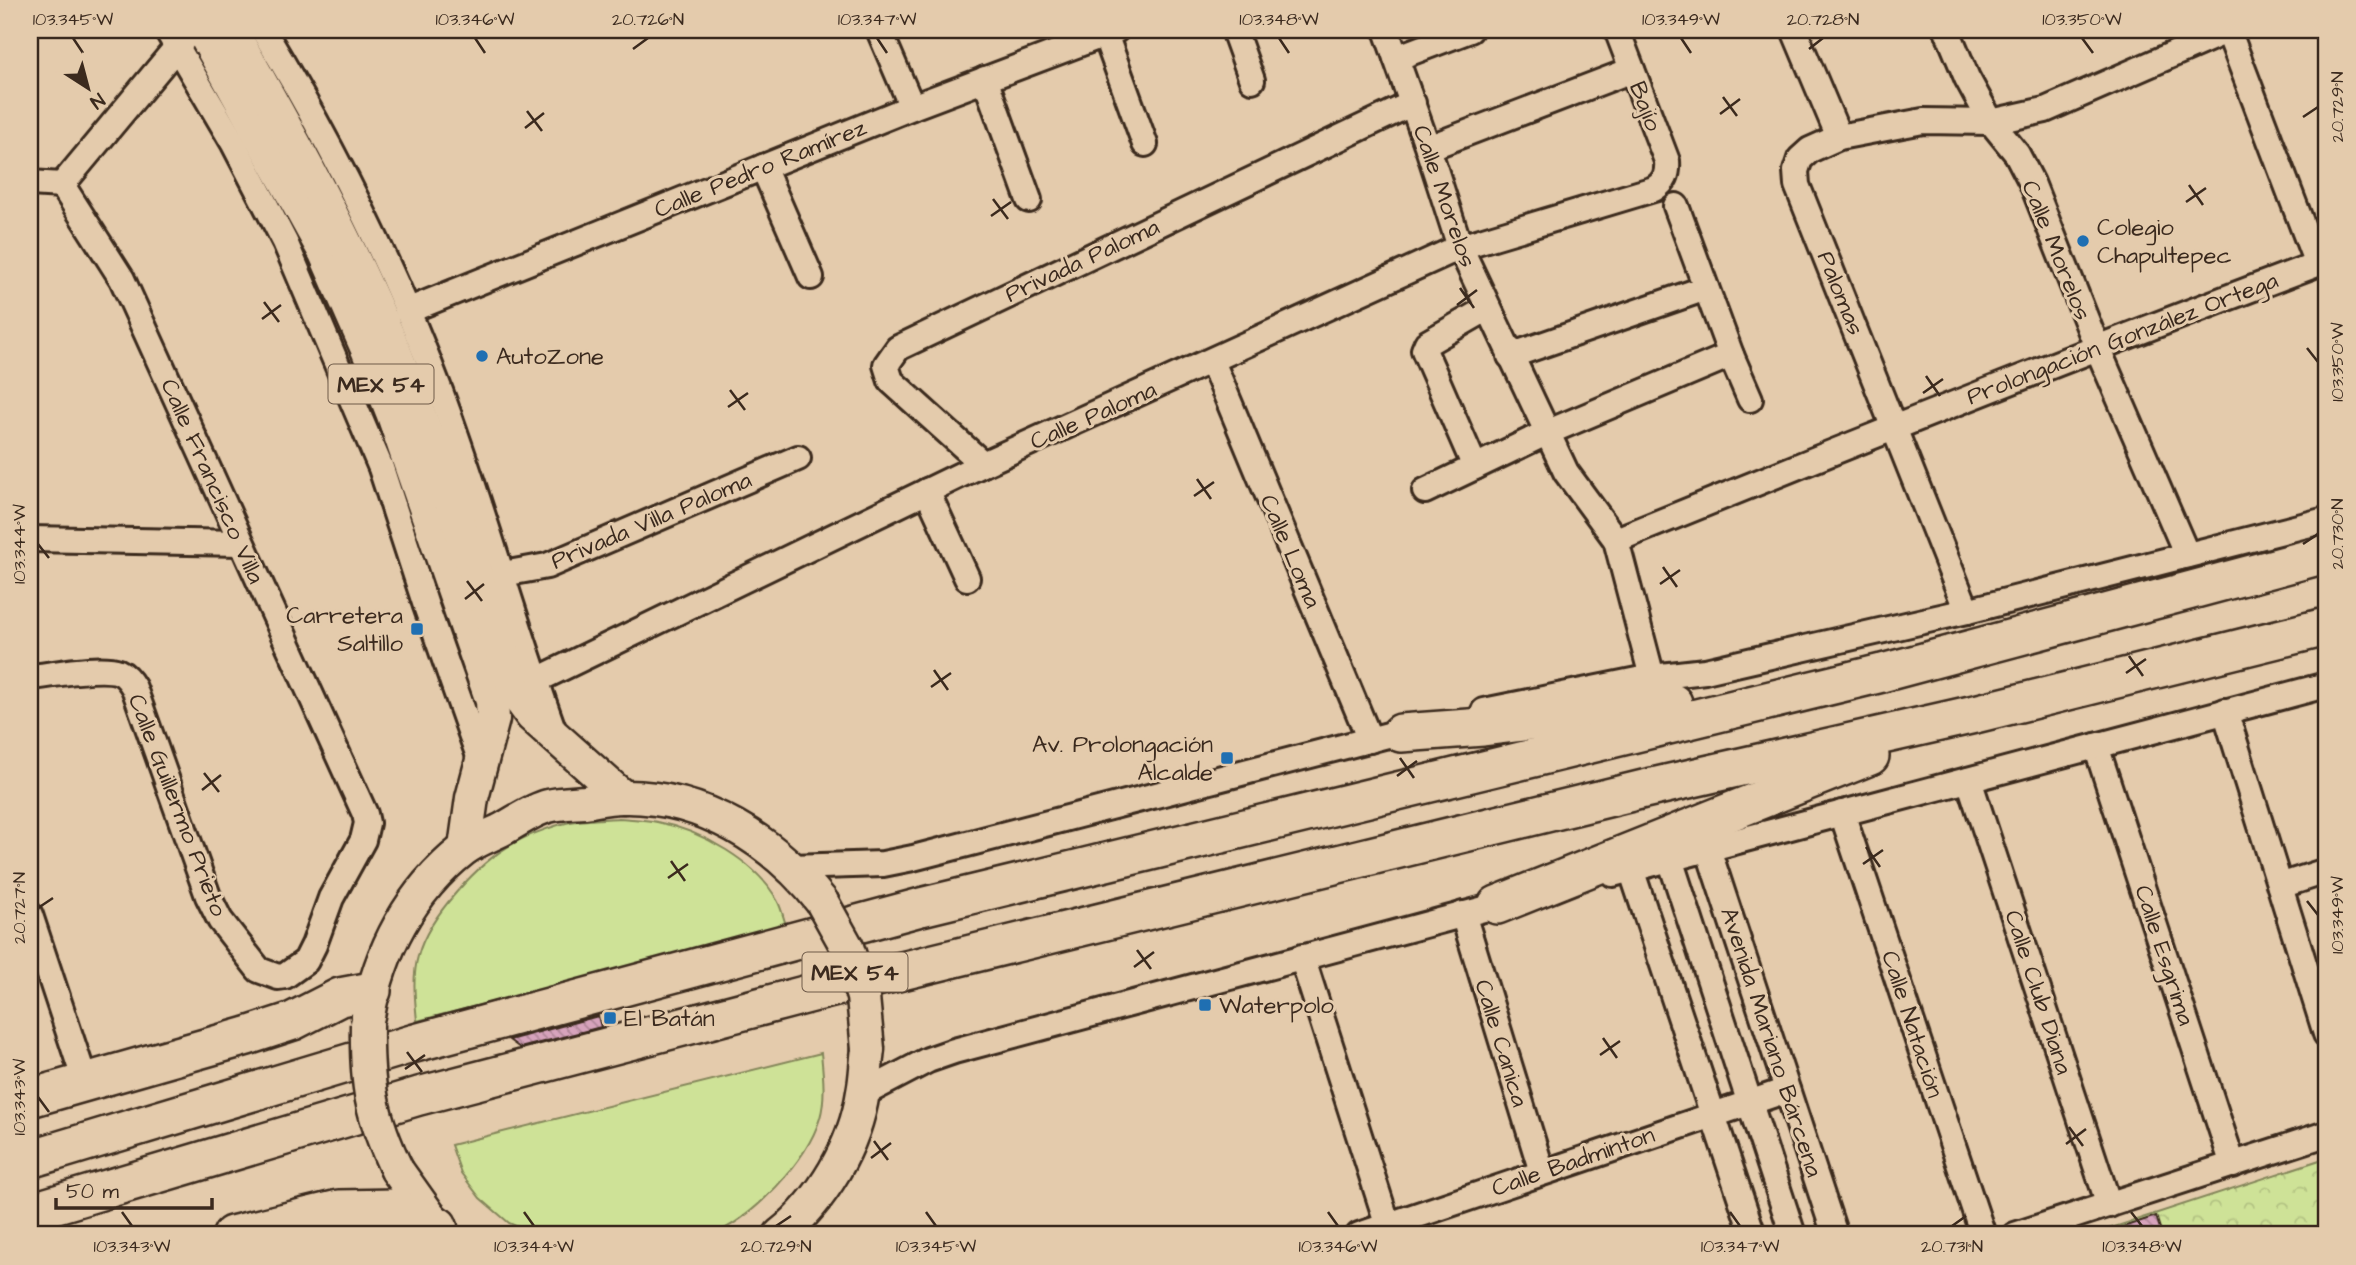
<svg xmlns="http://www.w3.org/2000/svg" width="2356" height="1265" viewBox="0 0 2356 1265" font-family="'Architects Daughter',sans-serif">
<defs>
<pattern id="park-crowns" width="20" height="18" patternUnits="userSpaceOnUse" patternTransform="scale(1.75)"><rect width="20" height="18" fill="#cee297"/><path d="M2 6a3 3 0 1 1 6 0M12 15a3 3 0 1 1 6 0" fill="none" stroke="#b2c282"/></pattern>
<pattern id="building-back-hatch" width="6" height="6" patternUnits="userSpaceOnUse" patternTransform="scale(1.75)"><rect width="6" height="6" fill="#d7a3bc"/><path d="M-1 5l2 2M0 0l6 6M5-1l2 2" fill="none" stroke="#b08598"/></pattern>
</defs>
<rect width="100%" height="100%" fill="#e4cbac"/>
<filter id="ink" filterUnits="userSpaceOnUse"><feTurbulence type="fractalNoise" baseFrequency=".0143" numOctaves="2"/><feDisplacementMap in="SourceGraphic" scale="14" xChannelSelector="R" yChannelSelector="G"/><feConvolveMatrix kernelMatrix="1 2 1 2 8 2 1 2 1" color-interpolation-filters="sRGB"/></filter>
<g filter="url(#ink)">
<g fill="#cee297" stroke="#84865a" stroke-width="2">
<path d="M619,818C631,819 645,819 657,822C700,830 758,862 778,902C782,910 784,920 787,928L417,1021C415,1000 412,977 418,956C428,917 479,862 514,843C528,835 556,825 570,822C586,819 603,819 619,818Z"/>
<path d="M821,1053C823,1073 826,1098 820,1118C807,1161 753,1219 711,1235H536L509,1223L480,1198L461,1173L451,1145Z"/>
</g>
<polygon fill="url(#park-crowns)" stroke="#84865a" stroke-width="2" points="2326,1158 2326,1235 2090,1235"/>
<g fill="url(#building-back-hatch)" stroke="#3b2a1e" stroke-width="2">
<polygon points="598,1016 601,1027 520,1048 509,1040"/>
<polygon points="2156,1216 2162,1235 2109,1235 2108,1232"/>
</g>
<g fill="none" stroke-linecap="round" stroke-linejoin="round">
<g stroke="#3b2a1e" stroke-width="30">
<g id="minor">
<polyline points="167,30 234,144 285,242 381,468 426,606 481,762"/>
<path d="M263,30C332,144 393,266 440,391C483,505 514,623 556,737"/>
<polyline points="879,30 912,107"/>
<polyline points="1234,30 1252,80"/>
<polyline points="1386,30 1428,148 1460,247 1566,472 1616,540 1652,677"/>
<polyline points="1794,30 1839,137"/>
<polyline points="1947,30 1967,78 1991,122 2017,154 2032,183 2097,347 2187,555"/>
<polyline points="2228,30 2317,264"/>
<polyline points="1105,34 1145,144"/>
<polyline points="1396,58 1470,30"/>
<polyline points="985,79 1029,200"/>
<polyline points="1428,148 1632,70"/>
<polyline points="763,167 811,277"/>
<polyline points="30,183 62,185"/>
<polyline points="62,185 186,36"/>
<polyline points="1676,206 1731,355 1750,399"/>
<polyline points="407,311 912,107 1116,30"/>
<polyline points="1510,356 1706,288"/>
<polyline points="1212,361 1370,740"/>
<polyline points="983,464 891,381 886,365 898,348 1413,103"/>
<polyline points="1475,467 1424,350 1427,343 1488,308"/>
<polyline points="927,491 967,578"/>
<polyline points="1425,491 1546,433 1731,355"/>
<polyline points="30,539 241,543"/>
<path d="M1616,540C1849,445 2082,352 2317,264"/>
<polyline points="503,574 547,566 798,458"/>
<polyline points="1967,611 1797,185 1796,171 1800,159 1810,150 1839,137 1923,121 1991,122 2045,110 2229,30"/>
<path d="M30,677C51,675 101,665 119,672C126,675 130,681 134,688L208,896L220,920L259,970L278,977L285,976L306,961L314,945L331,898L363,840L367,823L365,814L122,279L62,185"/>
<path d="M535,681L983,464L1460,247L1654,189C1665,182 1668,174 1667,161L1617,30"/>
<polyline points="1484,711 1652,677 1705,671 1967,611 2326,520"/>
<polyline points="2225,711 2326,1034"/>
<polyline points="2096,746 2233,1165"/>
<polyline points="1969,780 2109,1205"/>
<polyline points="1842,813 1983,1235"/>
<polyline points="1708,849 1835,1235"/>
<polyline points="1670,859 1793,1235"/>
<polyline points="791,867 883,864 913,858 1415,728"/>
<polyline points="1631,869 1753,1235"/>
<polyline points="1613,874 2326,685"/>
<polyline points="2280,886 2326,871"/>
<polyline points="1463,914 1542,1172"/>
<polyline points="30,915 85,1081"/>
<polyline points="1302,957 1391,1235"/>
<polyline points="863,1094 928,1060 954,1051 1510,902"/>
<polyline points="1359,1235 1787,1090"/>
<polyline points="2015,1235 2326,1134"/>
</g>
</g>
<g stroke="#3b2a1e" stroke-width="37">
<g id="major">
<polyline points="202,30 325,253 367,349 393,415 492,701 493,719 472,798 465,848"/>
<path d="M231,30C289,131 345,233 390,340C438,456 476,576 516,694L532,716L623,797"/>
<path d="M368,1016C379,951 411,891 463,850C474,841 489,836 501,830C516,822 532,810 548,806C560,803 573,803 585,802C597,800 610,797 622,797C702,795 774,841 822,902"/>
<polyline points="397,1170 429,1215 441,1228"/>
<path d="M780,1235C822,1201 855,1146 863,1092C866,1078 866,1063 868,1049"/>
</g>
</g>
<g stroke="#3b2a1e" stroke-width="42">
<g id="highway">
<polyline points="1401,733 1483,727 1673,703"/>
<polyline points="1497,905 1870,756"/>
<polyline points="30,1098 247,1036 293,1021 340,997 372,991"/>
<polyline points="30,1159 415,1043 921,907 1882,673 2326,554"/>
<polyline points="30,1212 419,1096 816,992 1644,789 1975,714 2326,627"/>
<polyline points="232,1235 339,1209 396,1208 438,1226"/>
</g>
</g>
<use href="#minor" stroke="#e4cbac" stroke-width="24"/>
<use href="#major" stroke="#e4cbac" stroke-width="32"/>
<use href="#highway" stroke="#e4cbac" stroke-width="37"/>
<g stroke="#3b2a1e" stroke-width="37" stroke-linecap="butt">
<g id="major-bridge">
<polyline points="822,902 847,947 863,997 868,1049"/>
<path d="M367,1024C366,1084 371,1116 397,1170"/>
</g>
</g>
<use href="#major-bridge" stroke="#e4cbac" stroke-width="32"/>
</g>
</g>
<path fill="none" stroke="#3b2a1e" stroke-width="2.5" d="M73,38L83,53M475,38L485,53M877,38L887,53M1279,38L1289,53M1681,38L1691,53M2082,38L2093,53M633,49L648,38M1809,49L1823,38M1723,97L1737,116M527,111L542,131M1720,114L1740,99M2303,117L2318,107M525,128L544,113M2189,185L2203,205M993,199L1008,219M2186,202L2206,188M991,216L1011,202M1460,288L1474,308M264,302L279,322M1457,305L1477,290M262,319L281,305M2307,348L2318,362M1926,376L1940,396M730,390L745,410M1923,393L1943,379M728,407L748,393M1197,479L1211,499M1194,496L1214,482M38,544L49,558M2303,544L2318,534M1663,567L1677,587M467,581L482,601M1660,584L1680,570M465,599L484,584M2129,656L2143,676M934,670L948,690M2126,673L2146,659M931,687L951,673M1400,758L1414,778M204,773L219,792M1397,776L1417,761M202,790L221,775M1866,847L1880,867M671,861L685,881M1863,864L1883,850M668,878L688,864M2307,901L2318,915M38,908L53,898M1137,950L1151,969M1134,967L1154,952M1603,1038L1617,1058M407,1052L422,1072M1600,1055L1620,1041M405,1069L425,1055M38,1097L49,1112M2069,1127L2083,1146M874,1141L888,1160M2066,1144L2086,1129M871,1158L891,1143M122,1212L132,1226M524,1212L534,1226M926,1212L936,1226M1328,1212L1338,1226M1730,1212L1740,1226M2131,1212L2142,1226M776,1226L791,1216M1952,1226L1966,1216"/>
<g fill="#1f6fb2" stroke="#e4cbac" stroke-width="2.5">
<circle cx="2083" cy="241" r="7"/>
<circle cx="482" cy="356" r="7"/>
<rect x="410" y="622" width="14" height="14" rx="3.5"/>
<rect x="1220" y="751" width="14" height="14" rx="3.5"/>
<rect x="1198" y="998" width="14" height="14" rx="3.5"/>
<rect x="603" y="1011" width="14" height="14" rx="3.5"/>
</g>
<g text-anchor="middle" stroke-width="6" stroke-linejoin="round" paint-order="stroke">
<g fill="#e4cbac" stroke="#6e5a49" stroke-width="2">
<rect x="328.5" y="364.5" width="105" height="39" rx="5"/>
<rect x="802.5" y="952.5" width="105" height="39" rx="5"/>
</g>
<g font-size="23" font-weight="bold" fill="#3b2a1e">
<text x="381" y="392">MEX 54</text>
<text x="855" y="980">MEX 54</text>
</g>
<g font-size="24" fill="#3b2a1e" stroke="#e4cbac">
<text transform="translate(1646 106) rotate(69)" y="8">Bajío</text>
<text transform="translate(760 168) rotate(-22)" y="8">Calle Pedro Ramírez</text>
<text transform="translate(1445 196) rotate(71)" y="8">Calle Morelos</text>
<text transform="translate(2057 250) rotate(68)" y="8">Calle Morelos</text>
<text transform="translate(1082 260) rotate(-25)" y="8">Privada Paloma</text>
<text transform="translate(1841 293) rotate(68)" y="8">Palomas</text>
<text transform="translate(2122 338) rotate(-21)" y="8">Prolongación González Ortega</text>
<text transform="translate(1093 415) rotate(-24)" y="8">Calle Paloma</text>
<text transform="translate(213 481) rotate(66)" y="8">Calle Francisco Villa</text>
<text transform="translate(651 520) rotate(-23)" y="8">Privada Villa Paloma</text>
<text transform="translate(1291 551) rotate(67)" y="8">Calle Loma</text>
<text transform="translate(178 805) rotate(69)" y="8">Calle Guillermo Prieto</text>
<text transform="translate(2165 955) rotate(72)" y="8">Calle Esgrima</text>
<text transform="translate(2039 992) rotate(72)" y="8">Calle Club Diana</text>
<text transform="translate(1913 1024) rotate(72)" y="8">Calle Natación</text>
<text transform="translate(1772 1042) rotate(72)" y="8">Avenida Mariano Bárcena</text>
<text transform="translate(1502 1043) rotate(73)" y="8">Calle Canica</text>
<text transform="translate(1573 1161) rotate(-19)" y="8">Calle Badminton</text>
</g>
<g font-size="24" fill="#3b2a1e" stroke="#e4cbac" text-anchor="start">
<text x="2097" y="235">Colegio<tspan x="2097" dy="28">Chapultepec</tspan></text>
<text x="496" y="364">AutoZone</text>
<text x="403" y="623" text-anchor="end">Carretera<tspan x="403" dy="28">Saltillo</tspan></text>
<text x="1213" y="752" text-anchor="end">Av. Prolongación<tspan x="1213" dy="28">Alcalde</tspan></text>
<text x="1219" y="1013">Waterpolo</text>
<text x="624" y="1026">El Batán</text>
</g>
</g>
<rect width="2356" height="1265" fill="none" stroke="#e4cbac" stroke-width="77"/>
<g transform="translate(88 88) rotate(144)" stroke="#e4cbac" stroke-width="5" paint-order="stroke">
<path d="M0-5L12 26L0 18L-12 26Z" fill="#3b2a1e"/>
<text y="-10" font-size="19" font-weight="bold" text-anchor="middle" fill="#3b2a1e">N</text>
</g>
<path d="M56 1198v10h156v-10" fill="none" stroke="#3b2a1e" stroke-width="3.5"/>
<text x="66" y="1198" font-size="21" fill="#3b2a1e" stroke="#e4cbac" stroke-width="5" paint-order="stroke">50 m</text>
<rect x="38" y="38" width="2280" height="1188" fill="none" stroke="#3b2a1e" stroke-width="2.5"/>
<g font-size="18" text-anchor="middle" fill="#3b2a1e">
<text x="73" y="25">103.345°W</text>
<text x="475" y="25">103.346°W</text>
<text x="648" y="25">20.726°N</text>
<text x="877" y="25">103.347°W</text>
<text x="1279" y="25">103.348°W</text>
<text x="1681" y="25">103.349°W</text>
<text x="1823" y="25">20.728°N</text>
<text x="2082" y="25">103.350°W</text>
<text transform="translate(2337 107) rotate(-90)" y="6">20.729°N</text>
<text transform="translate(2337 362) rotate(-90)" y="6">103.350°W</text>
<text transform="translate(2337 534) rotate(-90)" y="6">20.730°N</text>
<text transform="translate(19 544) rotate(-90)" y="6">103.344°W</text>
<text transform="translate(19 908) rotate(-90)" y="6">20.727°N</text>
<text transform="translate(2337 915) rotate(-90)" y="6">103.349°W</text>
<text transform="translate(19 1097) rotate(-90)" y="6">103.343°W</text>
<text x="132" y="1252">103.343°W</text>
<text x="534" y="1252">103.344°W</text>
<text x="776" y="1252">20.729°N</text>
<text x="936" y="1252">103.345°W</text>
<text x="1338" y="1252">103.346°W</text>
<text x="1740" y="1252">103.347°W</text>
<text x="1952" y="1252">20.731°N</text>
<text x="2142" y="1252">103.348°W</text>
</g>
</svg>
